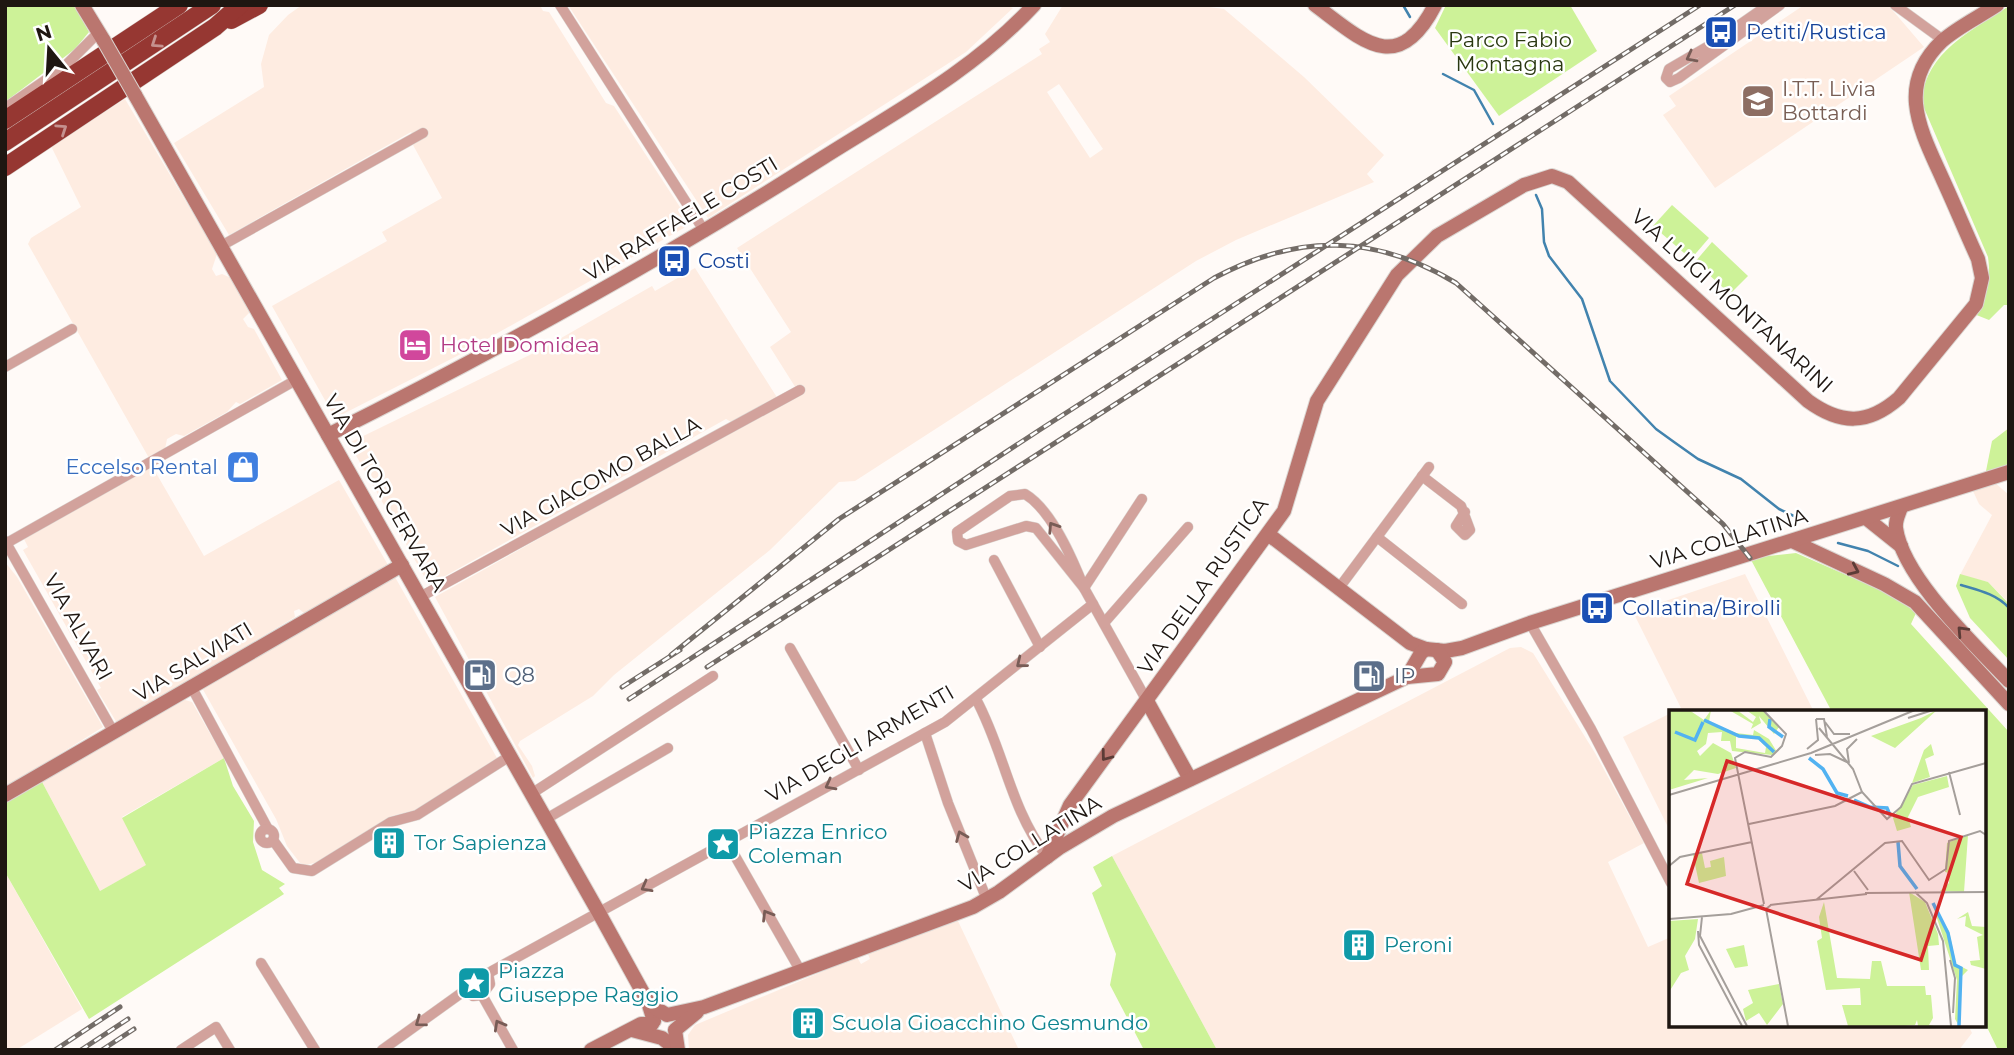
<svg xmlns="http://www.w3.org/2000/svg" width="2014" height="1055" viewBox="0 0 2014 1055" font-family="Montserrat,sans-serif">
<rect width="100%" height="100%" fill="#fffaf7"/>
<g fill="#feece1" fill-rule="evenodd">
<polygon points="302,5 540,5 543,11 549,12 606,103 614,106 691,224 457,356 335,418 272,306 387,241 382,232 442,198 413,145 417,142 415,138 411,132 229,235 174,143 264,87 261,64 269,35 288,15"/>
<polygon points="568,5 1004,5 1013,8 966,52 708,218"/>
<path d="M1063,5H1195L1224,9L1304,77L1384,155L1367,174L1374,182L1236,240L1196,261L855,481L839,482L770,550L614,675L593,696L520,741L518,745L532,766L535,776L533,778L435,597L799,393L770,347L791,332L737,248L1042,54L1039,49L1050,42L1045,34ZM1059,84L1103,149L1090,158L1047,92Z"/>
<polygon points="1804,5 1888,5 1924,47 1715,188 1663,115 1676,106 1669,96"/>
<polygon points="125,99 217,254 212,269 216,276 222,274 231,278 250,312 243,319 248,327 254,329 282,380 240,404 236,402 227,412 184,436 176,434 167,439 165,449 149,458 28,244 31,238 81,207 51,146"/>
<polygon points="695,268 778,399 733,423 726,419 429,585 349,443 542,349 652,286 655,291"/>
<polygon points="152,466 204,556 339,480 388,565 304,613 299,609 294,611 295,617 117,723 97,690 101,688 23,550 28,547 24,539"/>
<polygon points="1994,482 2009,495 2009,603 1988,582 1960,575 1992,515 1979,504 1973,491"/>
<polygon points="5,562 17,577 103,727 5,788"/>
<polygon points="1745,574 1814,712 1674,712 1681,708 1633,612"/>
<polygon points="395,577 497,758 416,810 392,816 318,862 306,865 300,863 287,846 276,819 201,686"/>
<polygon points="1521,647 1533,653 1595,753 1644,843 1608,862 1648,947 1671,937 1671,1025 1968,1025 1972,1033 1959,1050 1217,1050 1112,856 1510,648"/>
<polygon points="185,700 192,702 224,758 122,817 147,865 100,891 41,780"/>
<polygon points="1671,713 1671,833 1623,737"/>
<polygon points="5,872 82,1009 16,1050 5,1050"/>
<polygon points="958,921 1019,1050 689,1050 688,1035 695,1025 857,957 861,964 870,959 868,954"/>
</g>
<g fill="#cdf298">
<polygon points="5,5 74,5 89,32 75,49 5,102"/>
<polygon points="1446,5 1570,5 1597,51 1499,116 1435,28"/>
<path d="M2009,6V305H2004L1989,320L1974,314C1988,294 1991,281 1988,257L1921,101C1927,51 1970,32 2009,6Z"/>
<polygon points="1672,205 1709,238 1691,259 1653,226"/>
<polygon points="1712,242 1748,276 1730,294 1695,262"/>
<polygon points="2009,428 2009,468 1985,476 1992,441"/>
<polygon points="1796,553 1901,599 1916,613 1911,624 2009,732 2009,1050 1998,1050 1984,1021 1984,712 1832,712 1750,558"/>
<polygon points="1960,574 1988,582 2009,604 2009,660 1970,618 1956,586"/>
<polygon points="224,758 233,786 254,821 253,842 262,870 285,884 279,888 284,894 89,1019 5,872 5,800 41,780 100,891 146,865 122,818"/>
<polygon points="1112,856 1217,1050 1144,1050 1110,985 1116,954 1092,893 1102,886 1093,867"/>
</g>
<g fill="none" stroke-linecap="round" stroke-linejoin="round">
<g stroke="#4283ae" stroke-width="2.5">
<polyline points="1403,5 1410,17"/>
<polyline points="1443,74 1474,90 1493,124"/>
<polyline points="1536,195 1542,209 1544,242 1549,256 1582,299 1610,381 1656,429 1674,442 1698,459 1741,479 1779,509 1809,523"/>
<polyline points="1838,543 1868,551 1898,566"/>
<path d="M1961,585C1978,590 1997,594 2009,608"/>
</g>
<g stroke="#dbd6d2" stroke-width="11">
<g id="street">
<polyline points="560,5 705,232"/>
<polyline points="1768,5 1712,44 1669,69 1666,78 1670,82 1679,78 1780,5"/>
<polyline points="1895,5 1943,40"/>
<polyline points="5,108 63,68 98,33"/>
<polyline points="221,246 423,133"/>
<polyline points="5,367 72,329"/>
<polyline points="1422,476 1461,506 1470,530 1465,535 1456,526 1465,512"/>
<polyline points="1377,537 1462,604"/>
<polyline points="5,541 114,733"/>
<polyline points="5,544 296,380"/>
<polyline points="994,560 1040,647"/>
<path d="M1084,588C1073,560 1052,510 1025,494L1010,496L957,532L958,541L966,545L1026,526L1036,528L1084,588L1147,701"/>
<polyline points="1084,588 1142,499"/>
<polyline points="1339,588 1429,467"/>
<polyline points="420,597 800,390"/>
<polyline points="1104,623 1188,527"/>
<polyline points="1530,623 1591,729 1671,883"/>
<polyline points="790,648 859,770"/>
<polyline points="191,686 268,829"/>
<path d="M976,699C1005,753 1009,806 1047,857"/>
<polyline points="925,733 948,803 987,900"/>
<polyline points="531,794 713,676"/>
<polyline points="546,819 668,748"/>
<circle cx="267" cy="836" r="7"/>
<polyline points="273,840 293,868 312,871 391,822 417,815 510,756"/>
<polyline points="727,842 800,970"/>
<polyline points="261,963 315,1050"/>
<polyline points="488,973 490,984 482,995 513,1050"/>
<polyline points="464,990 473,996 482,995"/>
<polyline points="181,1050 216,1027 230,1050"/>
<polyline points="382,1050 492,971 945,722 1093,604"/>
</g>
</g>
<g stroke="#dbd6d2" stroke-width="16">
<g id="secondary">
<polyline points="82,5 104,41"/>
<path d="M1315,5C1363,41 1398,77 1435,5"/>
<polyline points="135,95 599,913 648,1002 654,1021"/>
<path d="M328,435C498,350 663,259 824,157C897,111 974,70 1034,5"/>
<path d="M1901,507C1899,514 1895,520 1896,528C1903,578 1975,645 2009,681"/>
<polyline points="1866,518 1901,546"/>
<polyline points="1268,534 1410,643 1426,649"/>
<polyline points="1792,541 1884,584 1915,602 2009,704"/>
<polyline points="1407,677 1421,653 1426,649 1445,651 1462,648 1530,623 2009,472"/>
<polyline points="1147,701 1190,779"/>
<polyline points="5,795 402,565"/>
<path d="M1047,857L1070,805L1284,511L1317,401L1397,275L1437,236L1524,185L1552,176L1568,182L1808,401C1841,425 1868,425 1899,398L1976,304L1982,278L1978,259C1966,233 1955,206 1943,180C1921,131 1895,86 1942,41C1958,27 1979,17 1997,5"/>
<polyline points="649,1004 667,1015 704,1007 973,907 999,892 1059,848 1113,816 1407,677 1438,674 1445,662 1437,650"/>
<polyline points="632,1030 662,1038 677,1050"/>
<polyline points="591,1050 641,1024 652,1024"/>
<polyline points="678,1050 675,1030 697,1012"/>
</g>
</g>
<g stroke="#dbd6d2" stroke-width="19">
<g id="highway">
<polyline points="231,20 259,5"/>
<polyline points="5,120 179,5"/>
<polyline points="5,142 212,5"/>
<polyline points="5,167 215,27 240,5"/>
</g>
</g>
<use href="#street" stroke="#d2a29c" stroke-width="10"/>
<use href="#secondary" stroke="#ba766f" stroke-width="14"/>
<use href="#highway" stroke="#963732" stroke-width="18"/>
<g stroke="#736c67" stroke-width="5">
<g id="rail">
<path d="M671,655L839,519L1214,278C1298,233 1375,234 1456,283L1723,524L1750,558"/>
<polyline points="707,667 1735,5"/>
<polyline points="622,687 680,650"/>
<polyline points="629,699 1041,429 1700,5"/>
<polyline points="55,1050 120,1007"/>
<polyline points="81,1050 128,1019"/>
<polyline points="102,1050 134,1029"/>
</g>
</g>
<use href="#rail" stroke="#fff" stroke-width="2.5" stroke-dasharray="8" stroke-linecap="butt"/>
<g stroke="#dbd6d2" stroke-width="16" stroke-linecap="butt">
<polyline id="secondary-bridge" points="104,41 135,95"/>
</g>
<use href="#secondary-bridge" stroke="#ba766f" stroke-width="14"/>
</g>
<defs><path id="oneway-chevron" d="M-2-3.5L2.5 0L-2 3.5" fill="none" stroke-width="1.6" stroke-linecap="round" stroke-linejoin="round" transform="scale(1.75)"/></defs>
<g stroke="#c5918e">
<use href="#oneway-chevron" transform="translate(156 43) rotate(146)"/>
<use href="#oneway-chevron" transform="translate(62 129) rotate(-34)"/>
</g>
<g stroke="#785c56">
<use href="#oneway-chevron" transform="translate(1691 57) rotate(152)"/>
<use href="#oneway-chevron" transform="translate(1053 527) rotate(-123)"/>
<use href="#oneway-chevron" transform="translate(1021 663) rotate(141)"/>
<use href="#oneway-chevron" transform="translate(830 785) rotate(152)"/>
<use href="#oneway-chevron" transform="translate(961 836) rotate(-112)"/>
<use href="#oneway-chevron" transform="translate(646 887) rotate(151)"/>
<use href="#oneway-chevron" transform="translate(767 915) rotate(-121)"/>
<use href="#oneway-chevron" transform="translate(420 1022) rotate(144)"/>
<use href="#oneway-chevron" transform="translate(499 1025) rotate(-119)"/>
</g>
<g stroke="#5c3c37">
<use href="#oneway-chevron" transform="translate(1854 570) rotate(24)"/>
<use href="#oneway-chevron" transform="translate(1962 631) rotate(-133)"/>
<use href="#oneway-chevron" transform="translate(1106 756) rotate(127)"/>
</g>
<defs>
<g id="bus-square" transform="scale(1.75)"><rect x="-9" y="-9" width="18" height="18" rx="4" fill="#1a4fb4" stroke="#fff"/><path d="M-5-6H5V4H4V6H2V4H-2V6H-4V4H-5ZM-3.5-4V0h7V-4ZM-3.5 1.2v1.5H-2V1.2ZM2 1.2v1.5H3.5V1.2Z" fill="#fff"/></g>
<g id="school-square" transform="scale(1.75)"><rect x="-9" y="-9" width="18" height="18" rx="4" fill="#8d6e63" stroke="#fff"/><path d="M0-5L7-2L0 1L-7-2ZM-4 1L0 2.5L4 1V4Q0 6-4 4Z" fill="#fff"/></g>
<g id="hotel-square" transform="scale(1.75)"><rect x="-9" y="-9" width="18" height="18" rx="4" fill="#d1479c" stroke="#fff"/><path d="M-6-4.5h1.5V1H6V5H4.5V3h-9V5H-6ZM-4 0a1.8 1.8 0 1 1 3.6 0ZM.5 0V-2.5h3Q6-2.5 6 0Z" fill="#fff"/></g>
<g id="shop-square" transform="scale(1.75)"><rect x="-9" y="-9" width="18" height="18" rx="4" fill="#3f7fe0" stroke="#fff"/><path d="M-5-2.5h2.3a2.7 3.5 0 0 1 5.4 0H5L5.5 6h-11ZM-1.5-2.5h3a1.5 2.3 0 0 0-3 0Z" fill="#fff"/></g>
<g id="fuel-square" transform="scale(1.75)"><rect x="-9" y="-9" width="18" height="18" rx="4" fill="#5c6f8a" stroke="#fff"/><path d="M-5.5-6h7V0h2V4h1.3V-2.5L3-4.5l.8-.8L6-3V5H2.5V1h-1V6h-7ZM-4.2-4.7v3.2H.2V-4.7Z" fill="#fff"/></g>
<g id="building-square" transform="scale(1.75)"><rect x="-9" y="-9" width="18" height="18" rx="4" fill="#0f9aa8" stroke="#fff"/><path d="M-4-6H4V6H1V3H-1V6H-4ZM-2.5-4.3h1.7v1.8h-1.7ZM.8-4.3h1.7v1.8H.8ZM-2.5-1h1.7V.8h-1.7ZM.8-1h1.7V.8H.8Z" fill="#fff"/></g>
<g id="sight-square" transform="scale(1.75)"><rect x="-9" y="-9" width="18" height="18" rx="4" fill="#0f9aa8" stroke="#fff"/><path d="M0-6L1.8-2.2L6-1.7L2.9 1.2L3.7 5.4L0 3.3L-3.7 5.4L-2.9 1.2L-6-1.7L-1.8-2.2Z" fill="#fff"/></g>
</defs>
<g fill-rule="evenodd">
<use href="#bus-square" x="1721" y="32"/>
<use href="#school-square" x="1758" y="101"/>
<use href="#bus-square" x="674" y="261"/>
<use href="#hotel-square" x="415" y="345"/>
<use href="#shop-square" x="243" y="467"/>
<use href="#bus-square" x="1597" y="608"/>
<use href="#fuel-square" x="480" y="675"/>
<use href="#fuel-square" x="1369" y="676"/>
<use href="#building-square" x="389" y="843"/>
<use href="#sight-square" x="723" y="844"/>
<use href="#building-square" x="1359" y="945"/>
<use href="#sight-square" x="474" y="983"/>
<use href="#building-square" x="808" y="1023"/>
</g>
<g text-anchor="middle" stroke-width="5" stroke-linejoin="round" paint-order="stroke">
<g font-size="21" fill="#164399" stroke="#fff" text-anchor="start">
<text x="1746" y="39">Petiti/Rustica</text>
<text x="698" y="268">Costi</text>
<text x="1622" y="615">Collatina/Birolli</text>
</g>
<g font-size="21" fill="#2a3811" stroke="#fff">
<text x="1510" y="47">Parco Fabio<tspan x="1510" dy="24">Montagna</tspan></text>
</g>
<g font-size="21" fill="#785e54" stroke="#fff" text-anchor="start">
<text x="1782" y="96">I.T.T. Livia<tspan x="1782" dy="24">Bottardi</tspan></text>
</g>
<g font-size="21" fill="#1e1611" stroke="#fff">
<text transform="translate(681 219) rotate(-31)" y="7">VIA RAFFAELE COSTI</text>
<text transform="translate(1732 301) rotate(42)" y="7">VIA LUIGI MONTANARINI</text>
<text transform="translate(601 477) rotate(-29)" y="7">VIA GIACOMO BALLA</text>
<text transform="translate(385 493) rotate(60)" y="7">VIA DI TOR CERVARA</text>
<text transform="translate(1729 539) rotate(-17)" y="7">VIA COLLATINA</text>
<text transform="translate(1203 586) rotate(-55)" y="7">VIA DELLA RUSTICA</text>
<text transform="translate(78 627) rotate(61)" y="7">VIA ALVARI</text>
<text transform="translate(193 662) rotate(-31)" y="7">VIA SALVIATI</text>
<text transform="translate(860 744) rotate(-30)" y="7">VIA DEGLI ARMENTI</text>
<text transform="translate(1030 844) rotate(-32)" y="7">VIA COLLATINA</text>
</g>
<g font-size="21" fill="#b23c85" stroke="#fff" text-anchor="start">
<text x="440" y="352">Hotel Domidea</text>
</g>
<g font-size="21" fill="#366cbe" stroke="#fff" text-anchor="end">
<text x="218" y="474">Eccelso Rental</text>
</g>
<g font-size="21" fill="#4e5e75" stroke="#fff" text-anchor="start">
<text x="504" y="682">Q8</text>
<text x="1394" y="683">IP</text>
</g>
<g font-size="21" fill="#0d838f" stroke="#fff" text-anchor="start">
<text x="748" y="839">Piazza Enrico<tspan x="748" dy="24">Coleman</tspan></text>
<text x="414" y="850">Tor Sapienza</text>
<text x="1384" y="952">Peroni</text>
<text x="498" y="978">Piazza<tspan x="498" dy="24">Giuseppe Raggio</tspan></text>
<text x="832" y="1030">Scuola Gioacchino Gesmundo</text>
</g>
</g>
<g transform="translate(1669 710)">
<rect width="317" height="317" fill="#fffaf7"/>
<path d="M0,0H20L35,10L42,0L40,12L67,23L84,25L85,20L100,29L108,42L103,45L63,41L61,31H52L53,22L39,23L37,34L28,41L31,46L44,33L62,43L67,58L49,64L25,60L15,70L39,68L0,80ZM67,26L89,29L97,37L96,43L67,38ZM60,0H68L84,12L87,7L77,0H94L110,17L105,24L90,6L92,13L82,19L84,14ZM268,0L226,38L202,26L252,8ZM262,34L265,45L256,49L261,67L243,73L255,40ZM278,66L280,77L249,87L239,107L242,117L228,121L224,108L244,75ZM299,125L295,182L271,181L280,173V163L276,162L278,133ZM33,143L36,158L42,157L41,151L55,147L57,166L30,173L24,145ZM240,182L256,192L269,224L270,235L259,236L260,260H252ZM155,192L168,268L201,269L203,251H212L218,276H256L257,285H262L264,308L260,315L265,316H249L248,310L246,315L235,316H179L173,295H192L191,278L157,280L148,231L153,228L150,207ZM263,193L280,221L287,254L299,260L292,267L290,316L286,309L288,270ZM299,202L303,216L317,217V259L302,255L301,251L311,250L308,227L314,225L296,216L297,206L288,209ZM29,209L26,229L16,246L20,260L12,263L0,282V211ZM75,235L79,256L66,258L57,239ZM110,274L114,294L98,315L90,303L77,311L74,299L84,293L79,280Z" fill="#cdf298" fill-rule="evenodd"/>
<path fill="none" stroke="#52b2f1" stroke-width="3.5" d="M101,9L100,17L114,27M35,10L70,26L90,28L105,42M6,22L26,30L34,12M140,48L154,59L168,83L179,86M185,90L201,97L218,98L221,105M229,132L231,156L248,179M264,193L279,223L286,255L292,258L290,316"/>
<path fill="none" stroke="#a59f9b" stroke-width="2" d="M94,0L117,24L113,36L102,47L76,42L66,48L95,194M239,8L264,0M147,9H155L158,27M156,12L165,24H181M150,18L184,59L193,82L218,109L232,97L243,74L317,53M138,39L149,30L147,9M146,45L161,44L180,53M180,53L178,39L188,29M280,62L291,105M0,85L142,43L246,0M80,114L166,96L193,82M0,156L11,147L83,132M185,161L199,180M246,182L258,193L274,231L282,316M196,183L317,182M147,190L216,133L233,131L260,170L277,159L280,131L311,121L317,125M101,195L198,184M102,195L97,199L119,316M33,207L31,226L78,316M0,209L62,204L95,195M29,221L30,235L73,316M281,250L286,268L284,303"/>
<path fill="#d62828" fill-opacity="0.15" stroke="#d62828" stroke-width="3.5" d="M58,51L292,127L252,250L18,174Z"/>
<rect width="317" height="317" fill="none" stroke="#1e1611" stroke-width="3.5"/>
</g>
<rect width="2014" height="1055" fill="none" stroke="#1e1611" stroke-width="14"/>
<g transform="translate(49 49) rotate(342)" stroke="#ffffff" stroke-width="5" paint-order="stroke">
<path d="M0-5L12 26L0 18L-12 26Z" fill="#1e1611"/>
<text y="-10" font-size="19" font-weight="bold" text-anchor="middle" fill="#1e1611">N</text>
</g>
</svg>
